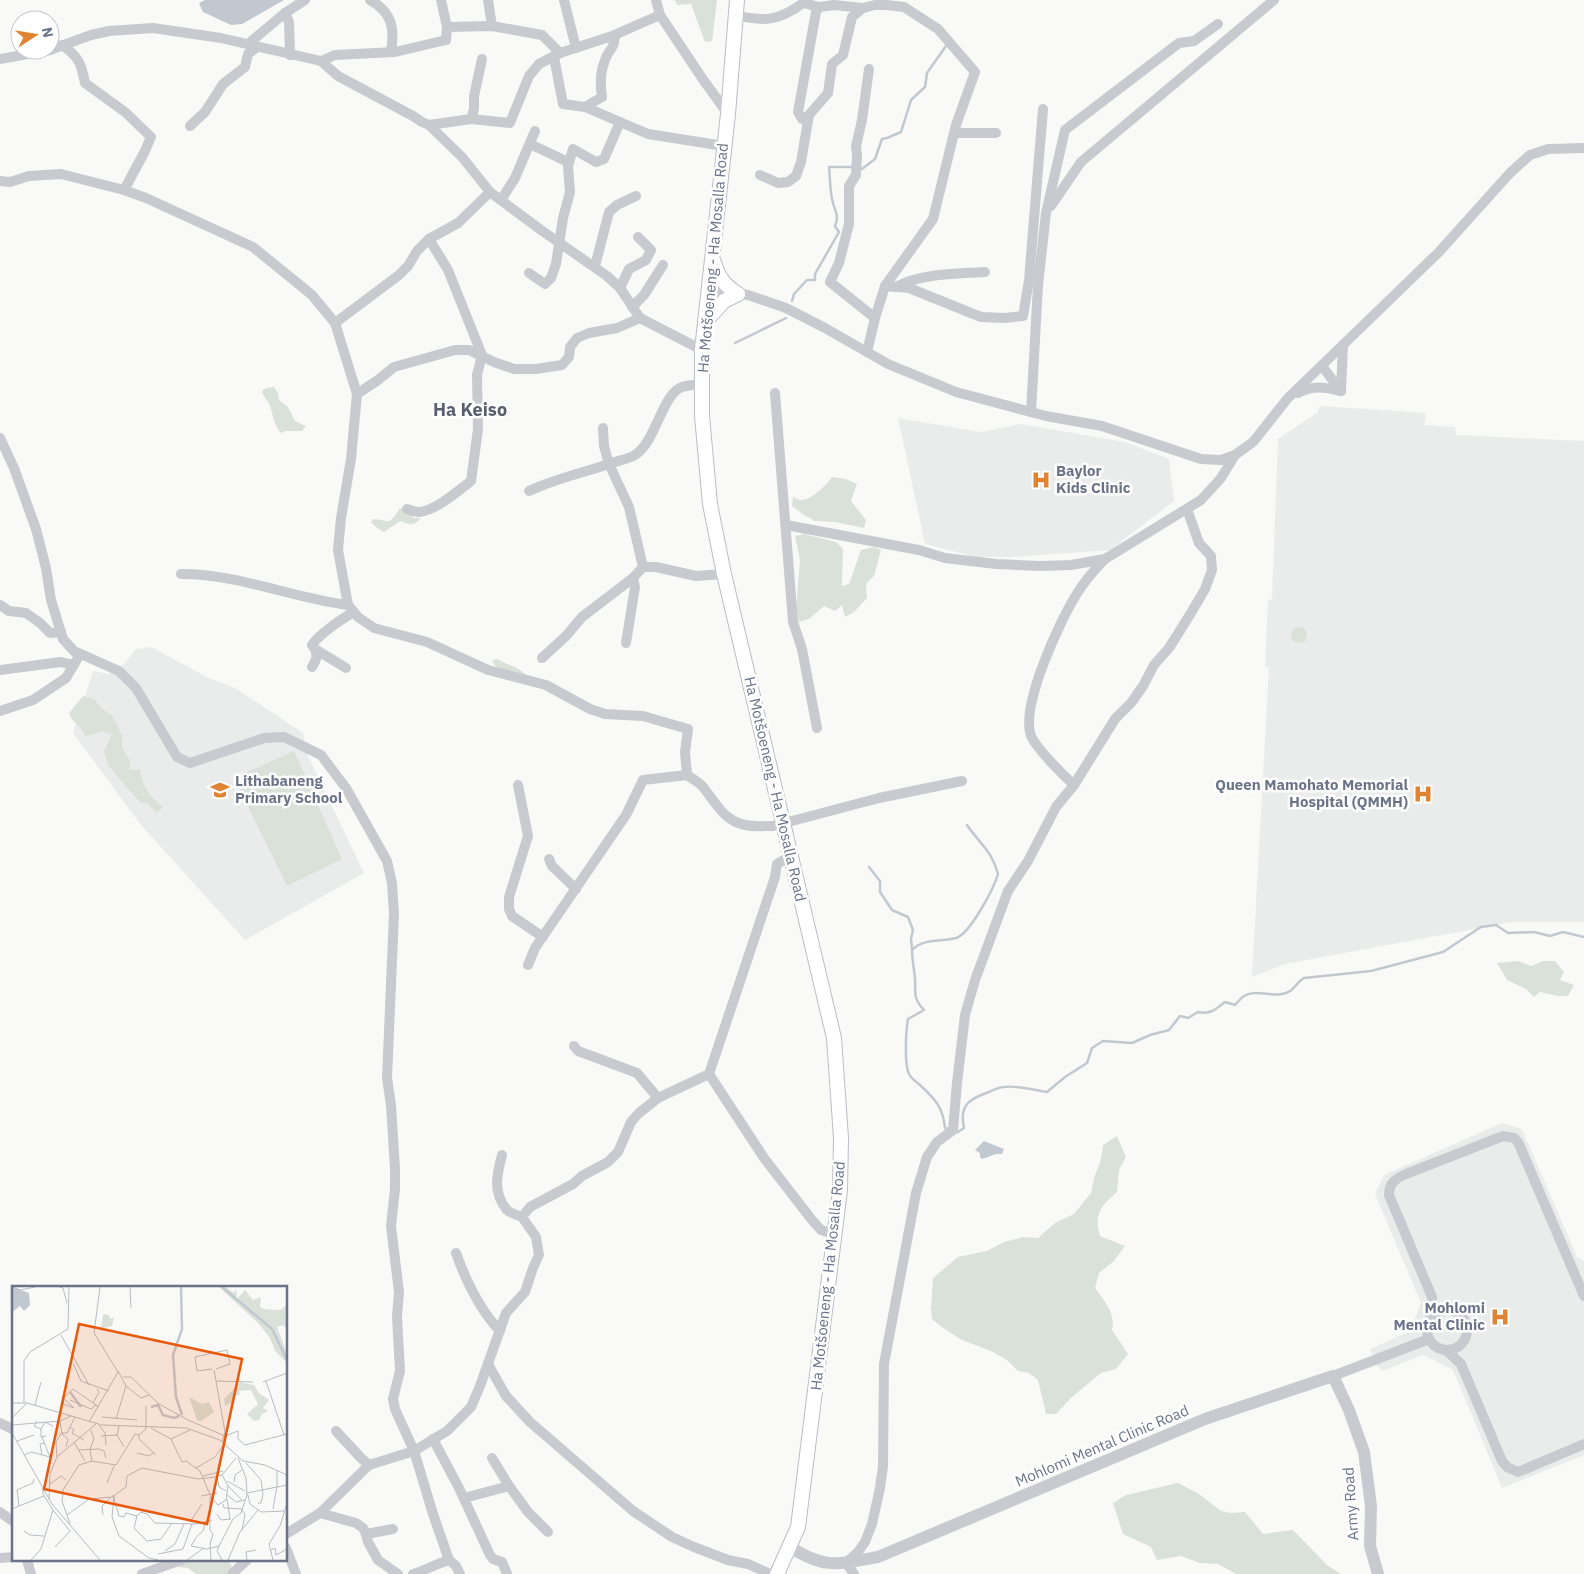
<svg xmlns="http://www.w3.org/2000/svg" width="1584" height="1574" viewBox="0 0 1584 1574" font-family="'IBM Plex Sans',sans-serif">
<rect width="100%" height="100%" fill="#f9faf8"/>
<g fill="#eaebeb">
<polygon points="1320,406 1426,413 1424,425 1455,427 1456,435 1584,441 1584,922 1512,922 1285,964 1252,977 1269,667 1265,666 1268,600 1272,599 1278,439 1318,412"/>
<polygon points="898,418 981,432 1021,424 1125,442 1169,459 1174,501 1110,550 1011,557 976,557 925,544"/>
<polygon points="151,647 207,677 237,689 303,733 308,756 364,873 245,940 141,825 73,733 93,671 109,674 123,665 136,649"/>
<polygon points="1502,1123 1522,1129 1577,1257 1584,1261 1584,1455 1502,1488 1453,1370 1423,1355 1382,1371 1379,1367 1378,1367 1370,1349 1410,1331 1421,1303 1375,1194 1384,1175"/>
</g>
<g fill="#dae1d9">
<polygon points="675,0 717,0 712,41 705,42 691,4 677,5"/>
<path d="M274,387L278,393L279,400L288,407L295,421L306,426L302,431H286L281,433C274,427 273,414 270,406C268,400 263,397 262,391L266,388Z"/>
<path d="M832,477L846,479L857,484L851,501L866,520L864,528L835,522L815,521L804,515L792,506L793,497C796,498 798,500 801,500C811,501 827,484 832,477Z"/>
<path d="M400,508L413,513V518H421C414,526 409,525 400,521L384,532L377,528L371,522L373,519C390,520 388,527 400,508Z"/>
<polygon points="804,534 836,542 843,549 842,586 849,584 861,550 874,547 881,550 874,576 866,584 867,598 854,612 845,617 842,605 835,611 824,606 809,619 799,622 796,610 800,560 795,536"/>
<circle cx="1299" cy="635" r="8"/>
<path d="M497,659C507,665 518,666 526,675C516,673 506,671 496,667L492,660Z"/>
<path d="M83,696L94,699L102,709L112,715L122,735V747L130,762L129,770L140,769C142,786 150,797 163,807L157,813L148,804L140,802L115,774L108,765L104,751L112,734L101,731L94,734L85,736C80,723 73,725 69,713Z"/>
<polygon points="294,751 342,859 287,886 234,778"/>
<polygon points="1518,961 1531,966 1543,961 1555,961 1564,972 1560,980 1574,985 1568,996 1558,996 1540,992 1534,997 1526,989 1507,980 1497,963"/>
<path d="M1117,1136L1126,1157L1119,1170L1117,1192C1102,1205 1093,1214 1100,1236L1125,1246L1114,1261L1099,1273L1095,1288C1104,1300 1116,1314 1112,1330L1128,1354L1116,1369L1101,1373L1072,1397L1056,1414H1046L1038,1380L1029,1373L1018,1371L1007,1360L991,1351L962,1340L943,1328L932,1319L931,1309L933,1278L958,1257L987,1251L1004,1242L1024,1237L1038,1238L1055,1223L1074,1214L1091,1193L1094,1178L1101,1160L1103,1145Z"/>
<polygon points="1178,1483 1199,1494 1221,1511 1231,1513 1245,1512 1263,1534 1293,1530 1327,1565 1341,1574 1236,1574 1218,1564 1200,1563 1181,1556 1157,1560 1151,1547 1123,1534 1113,1503 1126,1495"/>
<polygon points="193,1560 228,1560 232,1566 228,1574 196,1574 188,1568 178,1567 184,1562"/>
</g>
<g fill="#c2c8cf">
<polygon points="205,0 284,0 242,24 231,25 203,12 199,3"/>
<polygon points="984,1141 1004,1149 1002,1154 996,1154 982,1159 980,1157 980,1153 975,1150"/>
</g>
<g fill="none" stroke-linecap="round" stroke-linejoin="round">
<g stroke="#c2c8cf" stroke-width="2.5">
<polyline points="860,168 862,169 875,159 882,139 887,138 901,132 911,100 925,87 927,73 946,46"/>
<path d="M792,301L794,294L807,280H815V274L839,232L835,226C840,215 834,210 832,199C830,189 830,178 829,167H854"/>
<polyline points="735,343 786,318"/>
<polyline points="869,867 880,881 880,892 892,910 908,917 913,930 911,939 912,949"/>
<path d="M949,1129L945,1128C943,1107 935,1099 920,1085C916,1082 911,1078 909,1074C904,1064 906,1030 908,1019L924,1010C912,997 916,993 915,978C914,968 912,960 912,950C924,938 940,942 956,938C970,934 994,888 998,874C992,851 980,844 967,825"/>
<path d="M956,1131L958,1132L964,1128C959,1105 969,1099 989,1092C993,1090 999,1087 1004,1087C1014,1085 1035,1090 1047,1092L1065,1077L1087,1063L1092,1048L1103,1041L1132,1043L1150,1035L1169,1030L1180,1016L1188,1018L1198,1012C1210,1015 1216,1009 1225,1002L1235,1005C1238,1002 1241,998 1244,996C1258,988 1277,1000 1290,991C1295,988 1298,981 1304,978L1371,971L1443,952L1481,927L1496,925L1508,933L1534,932L1550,936L1563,932L1584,937"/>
</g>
<g stroke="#babdc4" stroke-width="16">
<g id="secondary">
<polyline points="737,0 728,114 702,350 702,416 710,504 724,574 834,1038 841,1138 840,1190 798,1527 777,1574"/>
<path d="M714,262C718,277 725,286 738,294"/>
<polyline points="705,322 724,301 738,294"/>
</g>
</g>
<g stroke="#c8cacf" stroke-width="10">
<path d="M370,0C392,12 395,28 391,52"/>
<polyline points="441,0 447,27"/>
<polyline points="488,0 492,26"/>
<polyline points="564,0 576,48"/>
<polyline points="656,0 660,15 702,78 728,114"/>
<polyline points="863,8 834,5 819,7 816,12 798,112 802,119 809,115 828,93 832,64 843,55 852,17 863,8 875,5 886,5 904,7 938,29 975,72 956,125 933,219 885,286 875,318 867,352"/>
<polyline points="285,13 289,22 290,55"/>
<path d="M735,15C764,22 779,21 803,3L819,7"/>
<polyline points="248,44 285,13 305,0"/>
<path d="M62,45C79,57 81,63 85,83L125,112L151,137L144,153L124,190"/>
<polyline points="50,50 91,35 109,31 153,28 221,38 321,61 338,76 413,116 422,122 429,125 462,157 490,192 541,230 607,276 620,288 640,318 702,350"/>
<polyline points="554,57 563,104 585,107 648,134 724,146"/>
<polyline points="0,59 50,50"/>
<polyline points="321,61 335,55 395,52 446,40 447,27 492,26 542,35 560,53"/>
<polyline points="869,69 862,120 856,146 857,155 856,175 849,186 849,224 839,263 830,282 875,318"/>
<path d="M585,107L602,97C600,85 600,72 605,60C609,48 614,51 615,35"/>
<polyline points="471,119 474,109 474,96 482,59"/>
<polyline points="429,125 471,119 510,123 529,76 539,64 560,53 612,36 660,15"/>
<polyline points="190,126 205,112 223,84 245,67 248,54 257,47"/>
<polyline points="955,133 996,133"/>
<polyline points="530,144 568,162"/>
<polyline points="760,175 778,183 788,182 796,176 801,162 809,115"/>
<polyline points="0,181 10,182 29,176 61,174 124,190 146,198 253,247 312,295 335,323 357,394 351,459 341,518 338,550 348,605 358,617 374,628 427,642 488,670 546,685 590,709 605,714 643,716 688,729 685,752 687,775 643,780 626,815 535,948 528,965"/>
<polyline points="501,200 515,178 535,131"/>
<polyline points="1051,206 1081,162 1274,0"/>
<polyline points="595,266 609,212 617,205 636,196"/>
<polyline points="529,273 545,284 551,278 556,264 563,218 570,192 568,166 573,149 596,162 604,159 620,122"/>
<polyline points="885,286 909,288 981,317 1005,318 1023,316 1029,280 1043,109"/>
<path d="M896,287C923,273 955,274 985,272"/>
<polyline points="620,288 629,269 646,260 651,250 638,237"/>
<polyline points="710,290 748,295 786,308 825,328 888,364 956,392 1046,416 1102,426 1201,459 1221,460 1235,455 1253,442 1288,398 1438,253 1510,173 1530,155 1548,149 1584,148"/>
<polyline points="632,307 644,295 663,265"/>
<polyline points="335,323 399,275 408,266 417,251 429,239 458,223 490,192"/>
<polyline points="1322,366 1341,391"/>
<polyline points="1341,391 1343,345"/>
<polyline points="775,393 793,622 802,649 817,728"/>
<path d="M1298,393C1313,385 1325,387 1341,391"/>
<polyline points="357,394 378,380 394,367 455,350 469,350 494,362 514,369 536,369 562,365 569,357 570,347 577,338 589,333 617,328 640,318"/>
<polyline points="1031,412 1038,285 1046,213 1065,130 1179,43 1194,41 1218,24"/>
<polyline points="603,428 604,446 609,464 629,507 643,567"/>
<polyline points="0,438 14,468 36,529 46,568 51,600 63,639 74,651 119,671 136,688 177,757 190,763 264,738 284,737 321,755 346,788 387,861 392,883 394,914 387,1078 391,1105 395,1169 395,1189 391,1226 399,1292 397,1317 400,1371 393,1399 395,1409 414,1451 433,1514 449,1560"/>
<path d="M529,491C555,479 582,473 609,464C617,461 628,459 635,455C656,442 662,394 682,387C688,385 696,385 702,384"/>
<path d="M407,509C410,510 415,512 419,512C435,511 458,491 471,481L478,429L477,375L482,355L448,270L429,239"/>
<polyline points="786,525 919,550 945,558 996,564 1040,566 1071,565 1105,559 1201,500 1221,478 1235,455"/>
<path d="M181,574C239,574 292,598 348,605"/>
<polyline points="0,605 9,611 26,613 40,623 50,633 61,632"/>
<polyline points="626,643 635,587 633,578"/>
<polyline points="542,658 566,636 582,617 633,578 643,567 656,567 696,576 724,574"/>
<path d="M312,667C316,660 318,657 315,649"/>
<path d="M346,668L315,649L312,645C318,635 343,618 354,612"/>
<polyline points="0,670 61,662 74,665"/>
<polyline points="0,711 33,700 66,678 80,654"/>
<path d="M687,775C693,779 699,782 703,787C716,803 723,820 745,825C754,827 764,826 773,826L879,798L962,781"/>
<polyline points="518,785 528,836 509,897 509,909 512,916 543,937"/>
<path d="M1074,785C1063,775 1037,749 1031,736C1020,706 1060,621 1076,595C1084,582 1094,570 1105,559"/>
<polyline points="549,859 552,866 576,889"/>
<polyline points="574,1046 578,1051 637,1073 658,1098"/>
<polyline points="709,1074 764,1158 812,1220 821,1230 834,1234"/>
<path d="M502,1155C497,1174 492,1192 507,1210C510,1213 517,1215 522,1217"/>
<path d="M456,1253C466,1281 479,1309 500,1331"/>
<circle cx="1447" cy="1330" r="20"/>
<path d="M1430,1318L1432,1297L1389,1195C1389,1183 1395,1179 1406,1174L1503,1136L1514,1138L1518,1142L1584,1296"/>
<polyline points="1446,1350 1461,1364 1502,1461 1507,1467 1518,1472 1584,1444"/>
<polyline points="488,1364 506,1396 530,1422 633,1511 672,1537 694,1547 728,1560 748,1564 770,1574"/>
<polyline points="1333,1376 1429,1339"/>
<polyline points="0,1423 14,1430"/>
<polyline points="336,1431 361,1458 369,1465"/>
<polyline points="433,1439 459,1488 490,1555 493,1559 502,1562 507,1574"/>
<polyline points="492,1458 509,1486"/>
<polyline points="464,1498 509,1486 528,1512 548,1532"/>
<polyline points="0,1512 14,1522"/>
<polyline points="320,1513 356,1523 363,1528 366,1534"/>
<polyline points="393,1529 366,1534 368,1542 378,1560 398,1574"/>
<polyline points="286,1534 320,1513 369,1465 414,1451 447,1431 471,1407 480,1386 506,1313 525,1292 533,1268 539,1255 536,1237 522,1217 530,1207 573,1184 582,1176 608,1162 618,1152 631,1122 639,1113 658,1098 709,1074 775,877 777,864 782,861 791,859"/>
<polyline points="286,1548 296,1574"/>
<polyline points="0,1558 14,1557"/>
<polyline points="27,1560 31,1574"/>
<polyline points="142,1574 181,1560"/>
<polyline points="232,1574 247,1560"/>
<path d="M413,1574C426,1570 436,1564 449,1560L456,1566L460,1574"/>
<polyline points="854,1574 846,1563 858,1552 865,1542 872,1524 880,1488 883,1466 884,1364 916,1193 927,1157 937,1142 953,1130 957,1083 965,1015 975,980 1008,891 1028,861 1056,807 1074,785 1115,719 1131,703 1143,686 1154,665 1169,648 1191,613 1205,589 1212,570 1211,556 1199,543 1187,509"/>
</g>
<path stroke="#c8cacf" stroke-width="12" d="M789,1546C824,1570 839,1564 878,1557L1205,1419L1333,1376L1349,1410L1364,1452L1371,1506L1370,1546L1378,1574"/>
<use href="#secondary" stroke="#fff" stroke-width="14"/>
</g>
<defs>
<g id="hospital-bare" transform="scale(1.5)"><path d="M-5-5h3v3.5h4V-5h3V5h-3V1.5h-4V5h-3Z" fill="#df8433" stroke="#fff" stroke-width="2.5" paint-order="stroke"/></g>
<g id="school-bare" transform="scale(1.5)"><path d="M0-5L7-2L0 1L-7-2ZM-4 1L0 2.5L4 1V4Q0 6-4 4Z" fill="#df8433" stroke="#fff" stroke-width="2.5" paint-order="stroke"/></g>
</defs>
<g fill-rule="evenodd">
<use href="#hospital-bare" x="1041" y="480"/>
<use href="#school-bare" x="220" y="790"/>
<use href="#hospital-bare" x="1423" y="794"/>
<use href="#hospital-bare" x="1500" y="1317"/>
</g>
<g text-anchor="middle" stroke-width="5" stroke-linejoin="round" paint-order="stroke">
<g font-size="15" fill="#6a7388" stroke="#fff">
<text transform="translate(713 258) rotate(-85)" y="5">Ha Motšoeneng - Ha Mosalla Road</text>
<text transform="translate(775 789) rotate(77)" y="5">Ha Motšoeneng - Ha Mosalla Road</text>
<text transform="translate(828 1276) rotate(-84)" y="5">Ha Motšoeneng - Ha Mosalla Road</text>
<text transform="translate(1102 1446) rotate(-23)" y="5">Mohlomi Mental Clinic Road</text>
<text transform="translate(1351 1504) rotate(-94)" y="5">Army Road</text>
</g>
<g font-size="15" font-weight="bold" fill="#6a7388" stroke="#fff" text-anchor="start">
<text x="1056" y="476">Baylor<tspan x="1056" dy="17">Kids Clinic</tspan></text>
<text x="235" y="786">Lithabaneng<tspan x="235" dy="17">Primary School</tspan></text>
<text x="1408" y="790" text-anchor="end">Queen Mamohato Memorial<tspan x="1408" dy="17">Hospital (QMMH)</tspan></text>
<text x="1485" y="1313" text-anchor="end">Mohlomi<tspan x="1485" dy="17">Mental Clinic</tspan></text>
</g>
<g font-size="18" font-weight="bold" fill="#575e6d" stroke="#fff">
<text x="470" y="416">Ha Keiso</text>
</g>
</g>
<g transform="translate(12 1286)">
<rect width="275" height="275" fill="#f9faf8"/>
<path d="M207,1H214L222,7L224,3L225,13L233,4L241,14L249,11L248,21L252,23L268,24L275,19V43L271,39L265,41L275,67V77L263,65L258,52L246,37ZM91,28L97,29L98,33L102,31L100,40L89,43ZM228,96L242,99L247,107L257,114L251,122L256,125L250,128L247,134L242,135L235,128L246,118L239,104L227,105L228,109H223L219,117L213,120L212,113ZM177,111L190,118L197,116L202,126L189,135L185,134Z" fill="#dae1d9"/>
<path d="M0,1L17,7L18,19L12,25L8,20L0,26Z" fill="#c2c8cf"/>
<path fill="none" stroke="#c2c8cf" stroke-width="2.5" d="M169,1L170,43L161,69L164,111L170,129M210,1L260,43L275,74M58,106L69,121M139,121L146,119L151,129L162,132L167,130"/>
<path fill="none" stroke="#b7bcc4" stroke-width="1" d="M1,1L8,4L23,1M47,1L51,2L55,17M118,1L119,22M49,49L77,99M61,77L69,95L97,105M200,83L185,85L183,71L215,64L218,78L204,83M202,84L213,146L210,155M111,91H119L147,118L176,134L213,150L226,145V153L233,159L275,148M204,95L241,96M254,95L272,149M251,96L275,87M114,100L129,112L137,109M52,113L51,118L62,122L51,112L61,103L87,121M58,114L79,123L84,119M0,117H15L90,139L174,142L208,154L231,175L253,179L275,189M12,117V75L18,66L56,43L57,1M81,117L87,106L85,103M23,119L29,96M1,131L15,117M90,131L125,134M104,133L114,100L106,85M25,135L22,140L29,143V151L34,150M48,135L50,148L56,153L54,161M77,136L106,86L82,47L88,1M0,139L48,135L59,130M87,139L93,147L94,159M107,140L105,149L112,161M58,141L62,144L60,147L72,154M139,142L159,153L170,176L174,175L188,185L199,211L206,219L214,214L216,200L210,189L205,190L207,201L214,205M29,143L33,136L41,140M79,144L82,153L78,163L80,175M0,147L40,218L88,274M50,147H55L63,131M127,149L134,143V120M89,150L105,149M159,153L178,144M5,155L22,149M62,156L73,175M66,164L87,163L92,165L94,172M125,167L137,170L141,167M12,169L19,166L38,171L30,151M30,169L28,158L33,157M45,171L44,156L50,146M234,177L249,194L251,208L249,217H246M184,182L203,171L213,157M210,189L224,172M191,190L211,185M215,195L233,205M222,196L223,189L230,184M95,197L102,180M38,198L49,190L54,194M216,200L230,214M265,200V184M235,207L275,199M101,209L107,230L112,231L114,227L125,230L122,242L135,255L149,253L160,237M215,209L224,216L233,214M236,209L238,218L249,226L273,225M102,210L100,231L107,250L137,272L146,274M189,210L205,207M198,211V244L201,248L198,258L199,274M37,213L38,188L45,171L84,138M215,213L218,233M211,218L212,222L231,223M7,220L32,210M0,223L7,220L5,204L21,197L22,193M261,223L265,200M41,224L58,245L43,261M230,224L233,228L230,244M205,228L209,234L219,233M55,229L77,213L100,211L114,201L115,190L130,182L186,193L204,191M91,229L90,220L99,211M125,230L129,226L135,228L143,237L184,238L200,234M178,236L190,218M58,238L50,215L51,204L67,179L80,175L104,179L123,148L127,149V153L144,169M12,245L18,249L32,250M184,251L191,245L194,235M184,252L179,260L195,263L207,260M259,264L263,262L264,269L275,263M153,265L163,258L172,238M146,268L171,263L180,238M19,274L29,263L41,224L31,208V203M175,274L192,262M210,274L205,265L207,260L221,233L229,227L235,209L234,192L226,172M216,274L228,246L246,224M235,274L234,266L244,264M261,274L257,258L268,240L275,217"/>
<path fill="#e8590c" fill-opacity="0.15" stroke="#e8590c" stroke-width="2.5" d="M67,38L230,73L195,238L32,203Z"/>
<rect width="275" height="275" fill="none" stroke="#6a7388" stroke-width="2.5"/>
</g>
<g transform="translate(35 35) rotate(78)"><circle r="24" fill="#ffffff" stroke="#c3c7cf"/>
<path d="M0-4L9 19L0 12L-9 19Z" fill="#df8433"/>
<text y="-8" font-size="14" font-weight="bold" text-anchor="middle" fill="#6a7388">N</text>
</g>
</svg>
